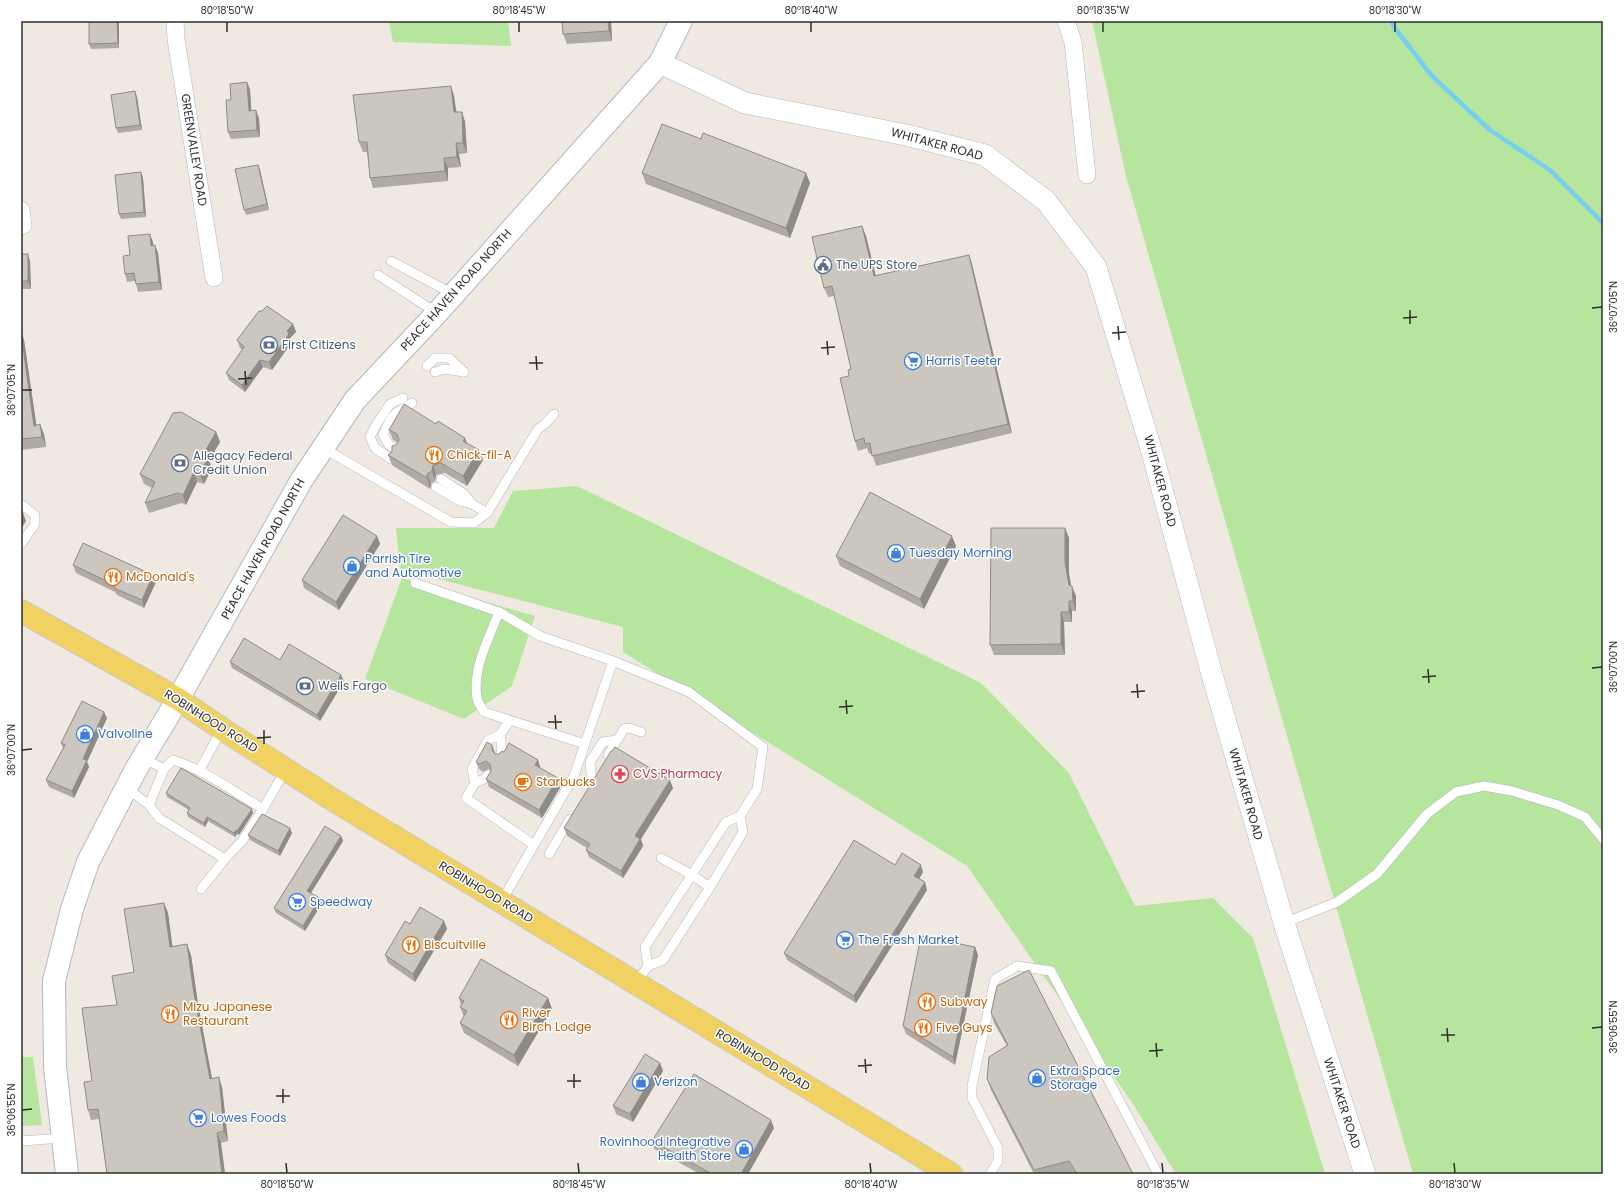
<svg xmlns="http://www.w3.org/2000/svg" width="1624" height="1195" viewBox="0 0 1624 1195" font-family="Poppins,sans-serif">
<rect width="100%" height="100%" fill="#efe9e1"/>
<g fill="#b6e59e">
<polygon points="389,21 508,21 511,46 393,42"/>
<polygon points="1092,21 1603,21 1603,1174 1413,1174 1126,176"/>
<polygon points="577,486 981,683 1069,773 1135,906 1213,898 1253,938 1325,1174 1176,1174 1133,1104 967,866 623,652 623,627 400,569 396,528 494,528 513,491"/>
<polygon points="402,578 535,616 512,686 464,719 365,679"/>
<polygon points="21,1057 33,1057 42,1125 21,1126"/>
</g>
<g fill="none" stroke-linecap="round" stroke-linejoin="round">
<polyline stroke="#75cff0" stroke-width="4.5" points="1391,21 1394,27 1432,76 1490,130 1550,170 1603,223"/>
<g stroke="#b4b7c1" stroke-width="10">
<g id="service">
<polyline points="391,261 453,294"/>
<polyline points="378,275 437,313"/>
<polyline points="427,366 435,358 449,358 464,372"/>
<polyline points="435,372 444,369 464,372"/>
<polyline points="323,448 451,522 474,523 487,513 538,429 546,423 554,414"/>
<path d="M397,450L389,445L383,435C391,416 394,413 412,403"/>
<polyline points="391,459 375,448 370,437 376,425 390,404 403,398"/>
<polyline points="441,479 464,494 472,504"/>
<polyline points="436,487 460,501 472,504 487,513"/>
<polyline points="21,504 35,515 35,524 21,544"/>
<polyline points="415,583 499,612 540,636 613,661 574,776 501,902"/>
<path d="M499,612C489,638 472,669 477,698C478,703 482,708 484,712L585,744"/>
<polyline points="613,661 689,692 763,747 757,789 740,816 726,822 645,947 648,966"/>
<polyline points="509,721 500,735 488,740 472,769 475,783 466,798 534,845"/>
<polyline points="608,755 624,729 629,728 641,732"/>
<polyline points="500,756 502,749 500,735"/>
<polyline points="143,758 164,769"/>
<polyline points="199,771 222,729"/>
<polyline points="475,783 486,778 488,775"/>
<polyline points="592,783 590,762 603,742 617,740"/>
<polyline points="127,788 149,805 159,818 225,859"/>
<path d="M149,805L164,769L173,760C205,770 234,792 263,809L286,769"/>
<polyline points="549,854 570,819"/>
<polyline points="661,858 692,875 710,887"/>
<polyline points="201,889 225,859 242,841 263,809"/>
<polyline points="1284,923 1337,902 1377,874 1427,814 1456,792 1484,786 1512,791 1558,805 1585,817 1603,839"/>
<polyline points="636,983 648,966 663,960 710,887 743,832 740,816"/>
<polyline points="21,1141 63,1138"/>
<polyline points="990,1174 998,1161 998,1148 972,1098 972,1086 995,979 1017,966 1051,971 1158,1174"/>
</g>
</g>
<g stroke="#b4b7c1" stroke-width="18">
<g id="minor">
<polyline points="175,21 176,39 214,278"/>
<polyline points="1066,21 1073,42 1087,175"/>
<polyline points="21,210 23,225 21,226"/>
</g>
</g>
<g stroke="#b4b7c1" stroke-width="22">
<polyline id="tertiary" points="660,63 745,103 906,135 985,155 1046,201 1096,267 1152,452 1211,671 1284,923 1365,1174"/>
</g>
<g stroke="#b4b7c1" stroke-width="24">
<polyline id="secondary" points="67,1174 55,1067 54,981 72,909 88,862 135,771 178,699 301,481 355,400 437,313 660,63 681,21"/>
</g>
<g stroke="#c9c9c9" stroke-width="24">
<polyline id="primary" points="21,611 178,699 222,729 335,801 951,1174"/>
</g>
<use href="#service" stroke="#fff" stroke-width="9"/>
<use href="#minor" stroke="#fff" stroke-width="17"/>
<use href="#tertiary" stroke="#fff" stroke-width="21"/>
<use href="#secondary" stroke="#fff" stroke-width="22"/>
<use href="#primary" stroke="#f2d163" stroke-width="22"/>
</g>
<g fill="#afaba4">
<polygon points="89,21 119,21 119,48 91,49 89,44"/>
<polygon points="611,21 612,41 567,44 563,34"/>
<polygon points="247,82 250,90 251,110 259,118 260,137 231,139 228,132 231,100"/>
<polygon points="135,91 137,97 142,130 118,133 116,128"/>
<polygon points="454,96 456,112 462,112 465,122 467,153 459,154 461,167 448,168 448,181 373,188 370,178 367,152 363,152 359,142"/>
<polygon points="258,165 260,170 269,210 246,215 244,210"/>
<polygon points="141,172 143,178 146,217 121,219 119,214"/>
<polygon points="642,173 810,183 790,238 646,184"/>
<polygon points="862,226 866,236 876,276 969,255 972,264 1012,433 876,466 872,453 869,454 867,448 858,451 855,441 849,376 851,369 834,296 828,297 824,288"/>
<polygon points="153,242 153,245 158,253 162,290 138,292 136,284 135,281 127,282 125,274 130,255"/>
<polygon points="21,254 30,261 31,289 21,289"/>
<polygon points="293,324 296,332 290,338 292,342 272,370 263,367 245,392 229,380 226,373 242,350 240,348 237,340"/>
<polygon points="21,331 24,340 36,425 44,434 46,447 21,450"/>
<polygon points="389,430 467,443 479,450 483,460 467,486 445,473 436,475 435,481 431,484 430,489 392,465 388,455 392,452 398,443 393,440"/>
<polygon points="216,432 220,442 209,461 212,468 204,484 197,482 186,505 182,503 149,513 145,503 152,488 144,484 140,474"/>
<polygon points="1065,528 1069,538 1069,574 1071,586 1076,596 1076,611 1072,611 1072,622 1064,622 1065,655 994,655 990,645"/>
<polygon points="377,536 380,544 339,610 304,588 302,580"/>
<polygon points="956,546 924,609 840,566 836,556"/>
<polygon points="73,565 156,582 144,608 117,595 115,592 76,573"/>
<polygon points="280,660 344,681 320,721 232,668 230,662"/>
<polygon points="107,718 87,762 89,767 74,798 49,787 46,780 63,748 61,743"/>
<polygon points="504,752 538,760 540,767 540,768 561,786 542,818 489,787 486,779 491,771 489,769 483,772 479,769 476,762 495,753 495,754 499,754"/>
<polygon points="673,788 641,839 643,846 623,878 589,857 586,850 587,848 567,836 564,828"/>
<polygon points="166,793 253,813 239,835 237,834 235,837 208,821 205,827 188,817 187,813 189,810 167,797"/>
<polygon points="292,833 280,856 250,840 248,835"/>
<polygon points="341,836 343,841 311,893 322,903 305,931 276,913 274,908"/>
<polygon points="923,872 919,879 927,890 856,1003 787,960 784,953"/>
<polygon points="164,903 168,913 172,947 191,955 198,1004 212,1079 222,1087 228,1141 221,1143 225,1174 107,1174 99,1119 91,1120 88,1110 92,1081 117,1005 134,972"/>
<polygon points="444,921 447,929 415,982 388,963 385,955 410,924"/>
<polygon points="975,947 978,955 955,1065 906,1034 903,1026"/>
<polygon points="459,998 548,998 552,1009 518,1066 464,1033 460,1023 464,1017 460,1007 461,1005"/>
<polygon points="991,1013 1133,1174 1074,1174 1073,1172 1063,1174 1034,1174 991,1090 987,1079 1007,1046 994,1023"/>
<polygon points="660,1063 663,1071 633,1122 616,1114 613,1106"/>
<polygon points="774,1128 748,1174 700,1174 654,1149 652,1141"/>
</g>
<g fill="#8e8b86">
<polygon points="117,21 119,21 119,48 118,43"/>
<polygon points="608,21 611,21 612,41 609,31"/>
<polygon points="247,82 250,90 252,118 249,111"/>
<polygon points="451,86 454,96 458,122 454,112"/>
<polygon points="135,91 137,97 142,130 140,125"/>
<polygon points="256,110 259,118 260,137 257,130"/>
<polygon points="462,112 465,122 467,153 463,143"/>
<polygon points="456,143 459,154 461,167 457,157"/>
<polygon points="444,158 448,168 448,181 445,171"/>
<polygon points="258,165 260,170 269,210 267,204"/>
<polygon points="141,172 143,178 146,217 144,212"/>
<polygon points="806,173 810,183 790,238 786,228"/>
<polygon points="862,226 866,236 878,286 874,276"/>
<polygon points="150,234 153,242 154,253 151,246"/>
<polygon points="155,245 158,253 162,290 159,282"/>
<polygon points="28,254 30,261 31,289 28,281"/>
<polygon points="969,255 972,264 1012,433 1008,424"/>
<polygon points="293,324 296,332 290,338 292,342 272,370 269,362 287,331"/>
<polygon points="21,331 24,340 38,436 34,426"/>
<polygon points="260,360 263,367 245,392 242,385"/>
<polygon points="40,424 44,434 46,447 42,437"/>
<polygon points="216,432 220,442 209,461 212,468 204,484 200,474 203,455"/>
<polygon points="465,438 469,448 463,441"/>
<polygon points="479,450 483,460 467,486 463,476"/>
<polygon points="433,465 436,475 435,481 432,471"/>
<polygon points="194,472 197,482 186,505 183,495"/>
<polygon points="427,474 431,484 430,489 427,478"/>
<polygon points="23,513 26,521 21,529 21,517"/>
<polygon points="1065,528 1069,538 1069,574 1073,596 1069,585 1065,563"/>
<polygon points="377,536 380,544 339,610 336,602"/>
<polygon points="952,536 956,546 924,609 920,599"/>
<polygon points="153,575 156,582 144,608 142,600"/>
<polygon points="1072,586 1076,596 1076,611 1073,601"/>
<polygon points="1069,601 1072,611 1072,622 1069,612"/>
<polygon points="1061,612 1064,622 1065,655 1061,644"/>
<polygon points="341,675 344,681 320,721 317,715"/>
<polygon points="104,712 107,718 87,762 89,767 74,798 72,791 83,759"/>
<polygon points="492,745 495,753 494,758 492,750"/>
<polygon points="538,760 540,767 537,773 535,765"/>
<polygon points="558,778 561,786 542,818 539,810"/>
<polygon points="670,780 673,788 641,839 643,846 623,878 621,871 635,836"/>
<polygon points="252,809 253,813 239,835 237,831"/>
<polygon points="207,817 208,821 205,827 204,823"/>
<polygon points="290,828 292,833 280,856 278,851"/>
<polygon points="236,830 237,834 235,837 234,833"/>
<polygon points="341,836 343,841 309,896 307,891"/>
<polygon points="921,865 923,872 917,883 914,876"/>
<polygon points="925,882 927,890 856,1003 854,996"/>
<polygon points="320,898 322,903 305,931 303,926"/>
<polygon points="164,903 168,913 174,957 170,947"/>
<polygon points="444,921 447,929 415,982 413,974"/>
<polygon points="187,944 191,955 198,1004 214,1089 210,1079 194,994"/>
<polygon points="975,947 978,955 955,1065 953,1057"/>
<polygon points="548,998 552,1009 518,1066 514,1055"/>
<polygon points="660,1063 663,1071 633,1122 630,1114"/>
<polygon points="219,1077 222,1087 228,1141 224,1131"/>
<polygon points="771,1120 774,1128 748,1174 741,1174"/>
<polygon points="217,1133 221,1143 225,1174 222,1174"/>
</g>
<g fill="#cbc7bf" stroke="#8e8b86">
<polygon points="89,21 117,21 118,43 89,44"/>
<polygon points="562,21 608,21 609,31 563,34"/>
<polygon points="247,82 249,111 256,110 257,130 228,132 226,100 231,100 230,84"/>
<polygon points="451,86 454,112 462,112 463,143 456,143 457,157 444,158 445,171 370,178 367,142 359,142 353,95"/>
<polygon points="135,91 140,125 116,128 111,95"/>
<polygon points="662,124 701,139 703,133 806,173 786,228 642,173"/>
<polygon points="258,165 267,204 244,210 235,169"/>
<polygon points="141,172 144,212 119,214 115,175"/>
<polygon points="862,226 874,276 969,255 1008,424 872,456 870,443 865,444 864,438 855,441 840,378 849,376 848,370 851,369 832,286 824,288 812,237"/>
<polygon points="150,234 151,246 155,245 159,282 136,284 134,273 125,274 123,256 130,255 128,236"/>
<rect x="21" y="254" width="7" height="27"/>
<polygon points="267,306 293,324 287,331 289,334 269,362 260,360 242,385 226,373 244,347 237,340 259,311 262,311"/>
<polygon points="21,333 34,426 40,424 42,437 21,439"/>
<polygon points="404,404 436,424 438,421 465,438 463,441 479,450 463,476 441,463 433,465 432,471 427,474 427,478 388,455 392,452 392,446 396,445 399,440 397,434 389,430"/>
<polygon points="181,412 216,432 203,455 208,458 200,474 194,472 183,495 178,493 145,503 155,482 140,474 173,413"/>
<polygon points="870,492 952,536 920,599 836,556"/>
<polygon points="21,512 23,513 21,517"/>
<polygon points="343,515 377,536 336,602 302,580"/>
<polygon points="991,528 1065,528 1065,563 1069,585 1072,586 1073,601 1069,601 1069,612 1061,612 1061,644 990,645"/>
<polygon points="83,543 153,575 142,600 114,588 115,585 73,565"/>
<polygon points="244,638 280,660 289,644 341,675 317,715 230,662"/>
<polygon points="82,701 104,712 83,759 87,760 72,791 46,780 65,745 61,743"/>
<polygon points="487,742 492,745 492,750 495,754 499,754 502,751 504,752 509,743 538,760 535,765 558,778 539,810 486,779 491,771 490,764 486,761 480,764 476,762"/>
<polygon points="615,747 670,780 635,836 640,839 621,871 586,850 590,844 564,828 611,751 612,751"/>
<polygon points="181,768 252,809 237,831 236,830 234,833 207,817 204,823 187,813 190,808 166,793"/>
<polygon points="262,814 290,828 278,851 248,835"/>
<polygon points="325,826 341,836 307,891 320,898 303,926 274,908"/>
<polygon points="854,840 895,865 902,853 921,865 914,876 925,882 854,996 784,953"/>
<polygon points="164,903 170,947 187,944 194,994 210,1079 219,1077 224,1131 217,1133 222,1174 107,1174 98,1109 88,1110 84,1082 92,1081 82,1008 117,1005 112,976 134,972 124,909"/>
<polygon points="420,907 444,921 413,974 385,955 405,921 410,924"/>
<polygon points="921,936 975,947 953,1057 903,1026"/>
<polygon points="481,959 548,998 514,1055 460,1023 467,1011 460,1007 464,1001 459,998"/>
<polygon points="1029,970 1133,1174 1077,1174 1069,1161 1034,1170 987,1079 989,1057 1008,1045 991,1013 997,986"/>
<polygon points="645,1054 660,1063 630,1114 613,1106"/>
<polygon points="694,1074 771,1120 741,1174 712,1174 652,1141"/>
</g>
<path fill="none" stroke="#2e2e2e" stroke-width="1.5" d="M227,22V32M519,22V32M811,22V32M1103,22V32M1395,22V32M1592,308L1602,307M1410,310V324M1403,318L1417,317M1118,326L1119,340M1112,333L1126,332M827,341L828,355M821,348L835,347M536,356L537,370M529,363H543M245,371L246,385M238,379L252,378M22,390H32M1592,668L1602,667M1428,669L1429,683M1422,677L1436,676M1137,684L1138,698M1131,692L1145,691M846,700L847,714M839,707L853,706M555,715L556,729M548,722H562M264,730V744M257,738L271,737M22,750L32,749M1447,1028L1448,1042M1592,1028L1602,1027M1441,1035H1455M1156,1043L1157,1057M1149,1051L1163,1050M865,1059L866,1073M858,1066L872,1065M574,1074V1088M567,1081H581M283,1089V1103M276,1096H290M22,1110L32,1109M286,1163L287,1173M578,1163L579,1173M870,1163L871,1173M1162,1163L1163,1173M1454,1163L1455,1173"/>
<defs>
<g id="civic-ring" transform="scale(0.9)"><circle r="9.5" fill="#fff" stroke="#5c6f8a" stroke-width="1.5"/><path d="M-.6-6.5H3V-4.5H.6V-3L4-1V1h2V6H-6V1h2V-1L-.6-3ZM-1.2 2.5V6h2.4V2.5Z" fill="#5c6f8a"/></g>
<g id="bank-ring" transform="scale(0.9)"><circle r="9.5" fill="#fff" stroke="#5c6f8a" stroke-width="1.5"/><path d="M-6-4H6V4H-6ZM0-2.3a2.3 2.3 0 1 0 0 4.6a2.3 2.3 0 1 0 0-4.6Z" fill="#5c6f8a"/></g>
<g id="supermarket-ring" transform="scale(0.9)"><circle r="9.5" fill="#fff" stroke="#3f7fe0" stroke-width="1.5"/><path d="M-6-5.5h2.5l.6 2H6L4.5 2H-2.5L-4.4-4H-6ZM-1.5 3.2a1.3 1.3 0 1 0 .1 0ZM3 3.2a1.3 1.3 0 1 0 .1 0Z" fill="#3f7fe0"/></g>
<g id="restaurant-ring" transform="scale(0.9)"><circle r="9.5" fill="#fff" stroke="#e8710a" stroke-width="1.5"/><path d="M-5-6h1v4h1v-4h1v4h1v-4h1v5L-1.5 .5V6h-2V.5L-5-1ZM5-6V6H3V1.5H1.5Q1.5-4 5-6Z" fill="#e8710a"/></g>
<g id="shop-ring" transform="scale(0.9)"><circle r="9.5" fill="#fff" stroke="#3f7fe0" stroke-width="1.5"/><path d="M-5-2.5h2.3a2.7 3.5 0 0 1 5.4 0H5L5.5 6h-11ZM-1.5-2.5h3a1.5 2.3 0 0 0-3 0Z" fill="#3f7fe0"/></g>
<g id="pharmacy-ring" transform="scale(0.9)"><circle r="9.5" fill="#fff" stroke="#e0444e" stroke-width="1.5"/><path d="M-2-6h4v4h4v4h-4v4h-4v-4h-4v-4h4Z" fill="#e0444e"/></g>
<g id="cafe-ring" transform="scale(0.9)"><circle r="9.5" fill="#fff" stroke="#e8710a" stroke-width="1.5"/><path d="M-5.5-4.5H6V0H3Q3 3.5 0 3.5H-2.5Q-5.5 3.5-5.5 0ZM3-3.2v2h1.7v-2ZM-6 4.5H4V6H-6Z" fill="#e8710a"/></g>
</defs>
<g fill-rule="evenodd">
<use href="#civic-ring" x="823" y="265"/>
<use href="#bank-ring" x="269" y="345"/>
<use href="#supermarket-ring" x="913" y="361"/>
<use href="#restaurant-ring" x="434" y="455"/>
<use href="#bank-ring" x="180" y="463"/>
<use href="#shop-ring" x="896" y="553"/>
<use href="#shop-ring" x="352" y="566"/>
<use href="#restaurant-ring" x="113" y="577"/>
<use href="#bank-ring" x="305" y="686"/>
<use href="#shop-ring" x="85" y="734"/>
<use href="#pharmacy-ring" x="620" y="774"/>
<use href="#cafe-ring" x="523" y="782"/>
<use href="#supermarket-ring" x="297" y="902"/>
<use href="#supermarket-ring" x="845" y="940"/>
<use href="#restaurant-ring" x="411" y="945"/>
<use href="#restaurant-ring" x="927" y="1002"/>
<use href="#restaurant-ring" x="170" y="1014"/>
<use href="#restaurant-ring" x="509" y="1020"/>
<use href="#restaurant-ring" x="923" y="1028"/>
<use href="#shop-ring" x="1037" y="1078"/>
<use href="#shop-ring" x="641" y="1082"/>
<use href="#supermarket-ring" x="198" y="1118"/>
<use href="#shop-ring" x="744" y="1149"/>
</g>
<g text-anchor="middle" stroke-width="3" stroke-linejoin="round" paint-order="stroke">
<g font-size="12" fill="#2e2e2e" stroke="#fff">
<text transform="translate(937 144) rotate(15)" y="4">WHITAKER ROAD</text>
<text transform="translate(194 150) rotate(81)" y="4">GREENVALLEY ROAD</text>
<text transform="translate(456 290) rotate(-48)" y="4">PEACE HAVEN ROAD NORTH</text>
<text transform="translate(1160 481) rotate(75)" y="4">WHITAKER ROAD</text>
<text transform="translate(263 549) rotate(-61)" y="4">PEACE HAVEN ROAD NORTH</text>
<text transform="translate(211 721) rotate(32)" y="4">ROBINHOOD ROAD</text>
<text transform="translate(1246 794) rotate(74)" y="4">WHITAKER ROAD</text>
<text transform="translate(486 892) rotate(31)" y="4">ROBINHOOD ROAD</text>
<text transform="translate(763 1060) rotate(31)" y="4">ROBINHOOD ROAD</text>
<text transform="translate(1342 1103) rotate(72)" y="4">WHITAKER ROAD</text>
</g>
<g font-size="12" fill="#4e5e75" stroke="#fff" text-anchor="start">
<text x="836" y="269">The UPS Store</text>
<text x="282" y="349">First Citizens</text>
<text x="193" y="460">Allegacy Federal<tspan x="193" dy="14">Credit Union</tspan></text>
<text x="318" y="690">Wells Fargo</text>
</g>
<g font-size="12" fill="#366cbe" stroke="#fff" text-anchor="start">
<text x="926" y="365">Harris Teeter</text>
<text x="909" y="557">Tuesday Morning</text>
<text x="365" y="563">Parrish Tire<tspan x="365" dy="14">and Automotive</tspan></text>
<text x="98" y="738">Valvoline</text>
<text x="310" y="906">Speedway</text>
<text x="858" y="944">The Fresh Market</text>
<text x="1050" y="1075">Extra Space<tspan x="1050" dy="14">Storage</tspan></text>
<text x="654" y="1086">Verizon</text>
<text x="211" y="1122">Lowes Foods</text>
<text x="731" y="1146" text-anchor="end">Rovinhood Integrative<tspan x="731" dy="14">Health Store</tspan></text>
</g>
<g font-size="12" fill="#c56008" stroke="#fff" text-anchor="start">
<text x="447" y="459">Chick-fil-A</text>
<text x="126" y="581">McDonald's</text>
<text x="536" y="786">Starbucks</text>
<text x="424" y="949">Biscuitville</text>
<text x="940" y="1006">Subway</text>
<text x="183" y="1011">Mizu Japanese<tspan x="183" dy="14">Restaurant</tspan></text>
<text x="522" y="1017">River<tspan x="522" dy="14">Birch Lodge</tspan></text>
<text x="936" y="1032">Five Guys</text>
</g>
<g font-size="12" fill="#be3a42" stroke="#fff" text-anchor="start">
<text x="633" y="778">CVS Pharmacy</text>
</g>
</g>
<rect width="1624" height="1195" fill="none" stroke="#ffffff" stroke-width="44"/>
<rect x="22" y="22" width="1580" height="1151" fill="none" stroke="#2e2e2e" stroke-width="1.5"/>
<g font-size="10" text-anchor="middle" fill="#2e2e2e">
<text x="227" y="14">80°18'50"W</text>
<text x="519" y="14">80°18'45"W</text>
<text x="811" y="14">80°18'40"W</text>
<text x="1103" y="14">80°18'35"W</text>
<text x="1395" y="14">80°18'30"W</text>
<text transform="translate(1613 307) rotate(-90)" y="4">36°07'05"N</text>
<text transform="translate(11 390) rotate(-90)" y="4">36°07'05"N</text>
<text transform="translate(1613 667) rotate(-90)" y="4">36°07'00"N</text>
<text transform="translate(11 750) rotate(-90)" y="4">36°07'00"N</text>
<text transform="translate(1613 1027) rotate(-90)" y="4">36°06'55"N</text>
<text transform="translate(11 1110) rotate(-90)" y="4">36°06'55"N</text>
<text x="287" y="1188">80°18'50"W</text>
<text x="579" y="1188">80°18'45"W</text>
<text x="871" y="1188">80°18'40"W</text>
<text x="1163" y="1188">80°18'35"W</text>
<text x="1455" y="1188">80°18'30"W</text>
</g>
</svg>
